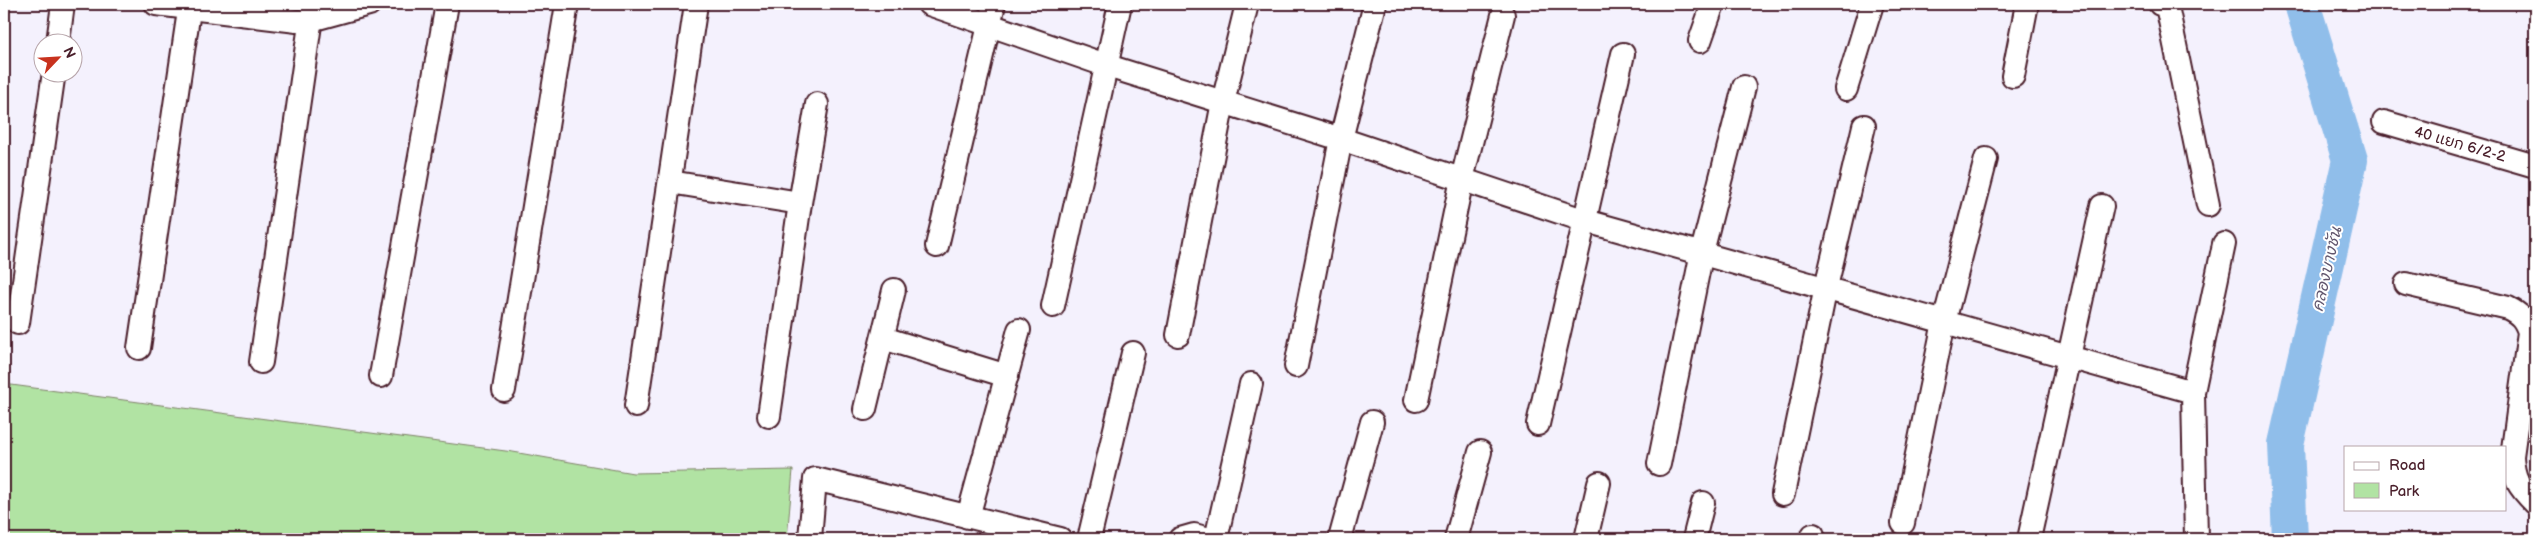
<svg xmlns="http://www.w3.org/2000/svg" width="2539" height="543" viewBox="0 0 2539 543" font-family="'Balsamiq Sans','Playpen Sans Thai',sans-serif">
<rect width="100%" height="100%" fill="#f4f1fd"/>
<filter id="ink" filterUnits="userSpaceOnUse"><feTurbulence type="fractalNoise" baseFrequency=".02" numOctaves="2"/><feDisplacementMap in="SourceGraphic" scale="10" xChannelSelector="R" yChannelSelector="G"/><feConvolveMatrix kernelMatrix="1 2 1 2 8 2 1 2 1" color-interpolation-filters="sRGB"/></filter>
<g filter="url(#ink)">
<polygon fill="#b1e3a3" stroke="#7e8167" points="4,384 513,452 633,473 793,470 787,539 4,539"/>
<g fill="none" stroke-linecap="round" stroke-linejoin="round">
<polyline stroke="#90beea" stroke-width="36" points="2290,539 2286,444 2350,160 2302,4"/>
<g stroke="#4a1f2b" stroke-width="26">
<g id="minor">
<polyline points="156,4 297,21 311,20 369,4"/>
<polyline points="929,4 1114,68 1341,139 1586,221 2193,392"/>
<polyline points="2160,4 2167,6 2208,205"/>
<polyline points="1700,41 1713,4"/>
<polyline points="58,42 63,4"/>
<polyline points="2013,76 2027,4"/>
<polyline points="1846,89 1872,4"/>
<polyline points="2384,122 2535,166"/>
<polyline points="670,182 800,203"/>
<polyline points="937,246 994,4"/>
<path d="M2406,284L2508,308C2520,314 2525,319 2529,332L2512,456C2513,479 2519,487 2535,503"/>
<polyline points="1053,306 1120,4"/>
<polyline points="18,323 54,72"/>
<polyline points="1178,335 1223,102 1247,4"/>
<polyline points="883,338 1007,376"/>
<polyline points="139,348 190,4"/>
<polyline points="261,362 313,4"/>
<polyline points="1296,366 1341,139 1375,4"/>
<polyline points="381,376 447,4"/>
<polyline points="504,390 567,4"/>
<polyline points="1416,400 1462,179 1503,15"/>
<polyline points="636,406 696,4"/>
<polyline points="865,409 894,290"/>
<polyline points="769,416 800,203 817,104"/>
<polyline points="1538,424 1623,54"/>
<polyline points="1659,464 1702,252 1744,87"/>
<polyline points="1783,494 1826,287 1864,126"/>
<polyline points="968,517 1019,330"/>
<polyline points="1903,523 1944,322 1986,159"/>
<polyline points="810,539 815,479 1060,539"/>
<polyline points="1089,539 1133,353"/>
<polyline points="1180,539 1194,535 1209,539"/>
<polyline points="1216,539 1251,384"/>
<polyline points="1340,539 1372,422"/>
<polyline points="1456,539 1480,452"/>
<polyline points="1586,539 1599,483"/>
<polyline points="1694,539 1703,503"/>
<polyline points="1811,539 1813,535"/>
<polyline points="2029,539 2102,206"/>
<polyline points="2196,539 2193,392 2224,244"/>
</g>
</g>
<use href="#minor" stroke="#fff" stroke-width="22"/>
</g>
</g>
<g text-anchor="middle" stroke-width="4" stroke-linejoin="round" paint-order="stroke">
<g font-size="15" fill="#4a1f2b" stroke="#fff">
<text transform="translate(2460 144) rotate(16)" y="5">40 แยก 6/2-2</text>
</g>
<g font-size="16" font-style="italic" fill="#62576e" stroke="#fff">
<text transform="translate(2326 269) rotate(-77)" y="6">คลองบางชัน</text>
</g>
</g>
<rect width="2539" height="543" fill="none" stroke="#fff" stroke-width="20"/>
<rect x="10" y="10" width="2519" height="523" fill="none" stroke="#4a1f2b" stroke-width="2" filter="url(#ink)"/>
<rect x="2344" y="446" width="162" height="65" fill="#ffffff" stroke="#b7a5aa"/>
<rect x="2354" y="462" width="25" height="8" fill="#ffffff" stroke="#b7a5aa"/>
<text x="2389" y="470" font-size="15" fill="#4a1f2b">Road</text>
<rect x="2354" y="483" width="25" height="15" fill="#b1e3a3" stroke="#b7a5aa"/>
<text x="2389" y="496" font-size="15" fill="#4a1f2b">Park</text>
<g transform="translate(58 58) rotate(65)"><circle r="24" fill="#ffffff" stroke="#b7a5aa"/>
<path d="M0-4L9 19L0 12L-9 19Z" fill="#c8321e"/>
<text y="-8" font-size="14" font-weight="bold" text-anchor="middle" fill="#4a1f2b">N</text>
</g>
</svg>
